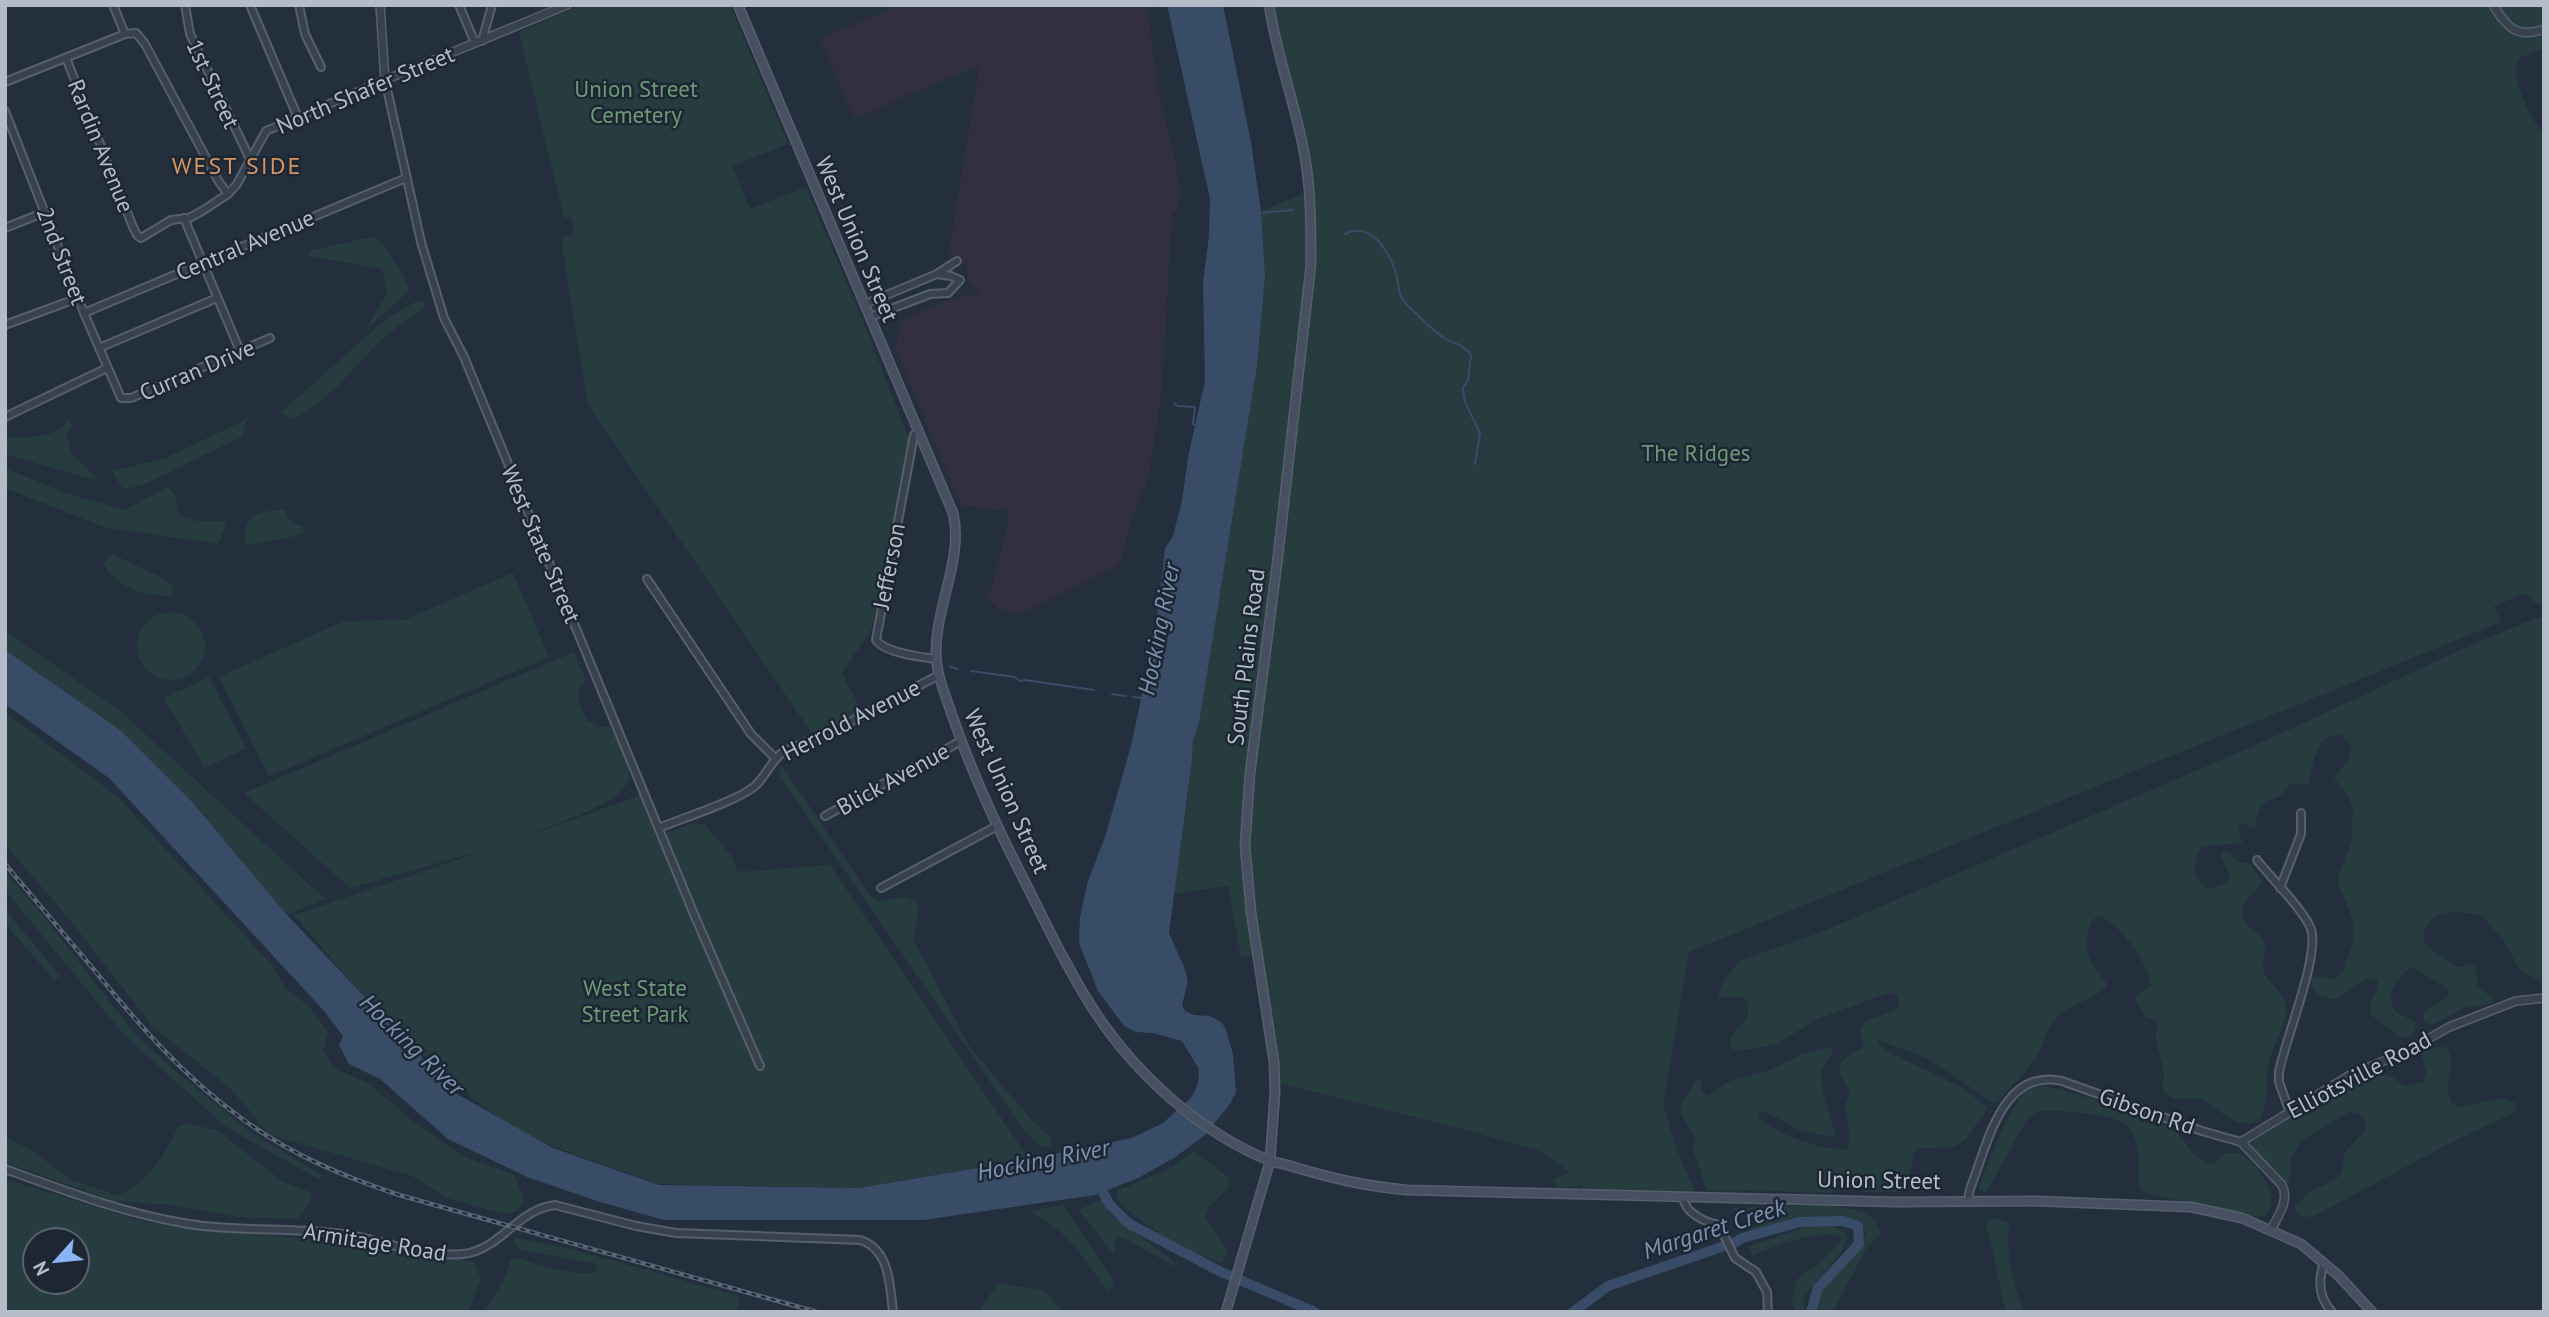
<svg xmlns="http://www.w3.org/2000/svg" width="2549" height="1317" viewBox="0 0 2549 1317" font-family="'PT Sans',sans-serif">
<rect width="100%" height="100%" fill="#242f3e"/>
<polygon fill="#32303f" points="900,5 1147,5 1157,84 1175,158 1180,193 1178,209 1172,215 1161,397 1148,479 1132,516 1119,565 1022,613 997,608 988,599 1009,520 1007,511 961,505 895,348 902,320 946,301 980,293 970,284 966,265 949,252 980,66 911,93 855,119 820,39"/>
<g fill="#263c3f" fill-rule="evenodd">
<polygon points="583,5 730,5 788,144 732,166 750,209 806,187 858,309 910,441 880,595 871,630 842,673 861,710 813,735 588,405 561,238 574,235 571,217 564,218 519,32"/>
<path d="M1269,5H2544V48L2520,58C2517,64 2515,69 2516,75C2518,89 2533,125 2544,133V603L2539,605L2524,594L2494,606L2501,622L1689,952L1663,1105L1677,1150L1697,1197L1583,1194L1582,1185L1559,1189L1553,1180L1570,1172L1539,1151L1467,1130L1274,1082L1256,954L1241,957L1228,886L1174,894L1192,760L1193,739L1199,723L1257,366L1265,276L1261,211L1308,192L1305,156Z"/>
<path d="M374,236C383,242 409,281 409,291L365,330L388,293L382,269L308,256L310,251Z"/>
<path d="M419,300L427,304C413,318 395,327 380,341C350,370 331,401 291,419L280,413L385,320Z"/>
<path d="M68,418L72,427L66,435L72,454L101,482L5,454V438C27,435 58,441 68,418Z"/>
<polygon points="247,419 242,437 143,485 123,489 112,471 166,458"/>
<polygon points="5,468 63,492 125,510 168,487 175,495 179,515 197,521 227,521 218,544 104,527 5,488"/>
<path d="M285,509L288,519L303,527L304,532C285,542 265,539 245,546C244,509 255,514 285,509Z"/>
<path d="M112,554L166,580L173,587L171,596C146,597 116,587 103,564Z"/>
<polygon points="513,573 549,657 269,776 219,677 344,621 404,620"/>
<circle cx="171" cy="646" r="34"/>
<path d="M2544,615V983L2520,971L2504,941L2481,915C2458,911 2426,907 2423,940L2429,948L2458,967L2471,964L2475,967L2478,986L2493,999L2491,1004L2463,1008L2431,1026L2423,1021L2424,1012L2448,997L2449,992L2447,988L2414,968H2409C2396,981 2385,992 2395,1011L2416,1023L2415,1032L2407,1037L2402,1038L2371,1015C2366,1002 2380,993 2377,980C2361,975 2349,992 2336,999C2322,998 2311,995 2311,979L2315,976L2334,979L2344,970L2347,960L2353,942L2354,923L2339,885V875L2351,842L2353,809L2348,796L2334,778L2349,759L2351,745L2341,735C2316,732 2313,766 2308,784H2290C2281,802 2266,796 2259,811C2256,816 2256,823 2255,829L2242,823L2238,824L2242,843L2204,846L2200,848C2193,865 2192,881 2210,889L2224,884L2230,877L2221,856L2223,852H2228L2239,862L2249,863L2263,883C2252,893 2233,910 2248,926C2254,931 2261,934 2264,942C2267,953 2261,960 2263,970C2268,983 2282,990 2286,1005C2290,1019 2270,1050 2268,1066C2265,1080 2270,1114 2257,1121C2238,1131 2219,1109 2204,1101C2193,1095 2172,1105 2164,1091C2161,1086 2164,1081 2164,1076C2164,1063 2157,1052 2156,1040C2155,1032 2159,1026 2155,1019L2146,1018L2134,997L2151,986C2151,966 2117,919 2097,916C2077,936 2089,965 2106,982V987C2091,1001 2069,1003 2055,1019C2046,1029 2044,1043 2038,1054C2032,1065 2005,1095 1995,1104L1927,1058L1878,1040L1879,1044L1886,1051L1963,1088L1988,1108L1965,1140L1953,1147L1917,1149L1914,1153L1908,1182L1900,1192H1864L1861,1183L1852,1179L1836,1190L1827,1193L1742,1190L1707,1191L1693,1149L1696,1140L1680,1112L1682,1103L1696,1080L1701,1081V1091L1708,1096L1730,1081L1770,1070L1803,1054L1831,1047L1833,1052C1830,1058 1824,1064 1822,1071C1819,1090 1832,1118 1836,1137L1801,1131L1764,1111L1759,1112L1758,1117C1777,1135 1821,1151 1847,1149C1855,1125 1838,1112 1850,1093L1840,1072V1063L1850,1054L1863,1048C1863,1043 1860,1034 1861,1030C1864,1013 1894,1017 1900,1004L1897,995L1888,993L1815,1020L1779,1043L1754,1049L1734,1050L1730,1047C1728,1034 1742,1027 1748,1016V1003C1741,994 1727,997 1717,999L1723,982L1739,961L1821,932L2256,745L2473,644Z"/>
<polygon points="5,631 118,709 325,899 287,915 193,803 5,650"/>
<path d="M574,652L586,681C570,693 582,708 588,723L592,721L597,727H612C616,739 628,761 629,773C631,804 558,820 536,833L640,795L656,837L693,823L705,825L732,856L738,872L830,865L1029,1159L859,1188L659,1184L552,1146L510,1126L471,1097L427,1058L354,985L294,915L498,846L350,888L244,793Z"/>
<polygon points="209,677 246,748 205,768 164,698"/>
<path d="M5,712L118,797L270,963L286,989L310,1007L328,1032L323,1051L334,1068L371,1085L410,1119L462,1156L515,1175L524,1202C519,1209 513,1214 504,1214L447,1198L412,1176L270,1135L230,1088L153,1027L70,920L5,844Z"/>
<polygon points="782,766 870,895 878,901 906,897 915,901 919,909 913,939 969,1046 1029,1117 1051,1139 1051,1148 1041,1147 1023,1129 778,774"/>
<polygon points="5,871 48,922 135,1034 174,1070 253,1134 324,1176 318,1179 226,1127 125,1036 5,890"/>
<polygon points="5,909 60,976 54,980 5,923"/>
<path d="M2439,1046L2448,1048C2457,1067 2442,1079 2451,1102L2459,1107L2497,1099H2506L2515,1103L2516,1112L2454,1141L2318,1214L2309,1217L2300,1216L2294,1208L2310,1191L2336,1179L2342,1172L2345,1152L2365,1131L2366,1121L2359,1114L2349,1112L2301,1141L2291,1158L2289,1185L2255,1152L2251,1143L2314,1101L2380,1075H2389L2405,1086L2423,1082L2426,1072L2421,1053Z"/>
<path d="M2043,1085L2134,1111L2162,1122L2177,1133L2195,1155L2203,1161L2212,1164C2217,1160 2223,1154 2230,1153C2249,1151 2272,1184 2271,1200C2271,1207 2268,1211 2265,1216C2246,1220 2224,1208 2205,1204C2183,1200 2161,1199 2140,1190C2138,1172 2142,1142 2128,1127C2118,1115 2054,1108 2039,1112C2033,1114 2030,1117 2026,1121L1986,1193L1978,1188L2001,1131L2025,1090Z"/>
<polygon points="187,1123 218,1131 282,1181 312,1193 310,1203 297,1219 238,1217 170,1205 113,1201 5,1162 5,1137 30,1149 72,1180 117,1195 125,1192 142,1180 161,1159 179,1126"/>
<path d="M1194,1151L1227,1176L1230,1186L1208,1207L1205,1217L1227,1250L1222,1263C1189,1253 1141,1225 1118,1200L1117,1191L1170,1168Z"/>
<path d="M5,1179L144,1222L387,1248L474,1262L481,1279L468,1312H5ZM35,1240H77V1282H35Z"/>
<polygon points="1103,1198 1108,1213 1177,1264 1174,1266 1125,1239 1116,1237 1114,1255 1079,1210"/>
<path d="M1063,1205L1115,1283L1109,1291L1102,1284C1079,1251 1065,1229 1028,1211Z"/>
<path d="M1829,1205C1851,1210 1877,1209 1880,1235L1868,1245L1833,1312H1817L1821,1294L1866,1234C1864,1229 1861,1224 1856,1221C1834,1207 1776,1227 1751,1233L1749,1228L1780,1219L1763,1212L1737,1214L1732,1208Z"/>
<path d="M1994,1217L2009,1223C2006,1255 2012,1283 2024,1312H2006L1986,1222Z"/>
<path d="M1813,1225L1832,1226L1847,1234L1843,1250L1803,1298L1805,1312H1795L1792,1299L1796,1282L1802,1274L1818,1265L1843,1238C1823,1228 1772,1246 1752,1256L1749,1246Z"/>
<path d="M515,1238C591,1251 664,1276 738,1296L740,1299L736,1312H484L505,1278L511,1258C520,1257 525,1261 533,1263C548,1267 582,1277 596,1272L597,1267L593,1263L519,1250L513,1242Z"/>
<polygon points="998,1283 1042,1290 1048,1294 1063,1312 978,1312"/>
</g>
<polygon fill="#394c67" points="1167,5 1223,5 1251,142 1261,211 1265,276 1257,366 1199,723 1193,740 1192,760 1169,933 1184,967 1188,981 1182,1005 1185,1011 1194,1015 1210,1016 1222,1023 1226,1030 1233,1054 1236,1092 1230,1104 1205,1135 1174,1158 1138,1178 1095,1195 923,1220 664,1220 600,1202 527,1177 448,1139 380,1079 349,1064 339,1045 343,1036 325,1012 109,778 5,704 5,650 120,730 193,803 287,915 457,1094 553,1148 659,1185 859,1188 1031,1159 1132,1138 1163,1123 1191,1098 1198,1084 1199,1069 1182,1041 1153,1033 1136,1032 1124,1026 1098,991 1079,943 1080,917 1088,881 1105,837 1132,742 1156,626 1165,549 1173,536 1182,501 1188,457 1205,381 1203,283 1209,236 1210,199"/>
<g fill="none" stroke-linecap="round" stroke-linejoin="round">
<g stroke="#394c67" stroke-width="2">
<polyline points="1259,213 1293,210"/>
<path d="M1345,234C1370,221 1387,249 1395,270C1400,283 1396,294 1407,305C1419,316 1431,329 1444,338C1454,345 1463,343 1471,355L1468,380L1463,388L1465,402L1480,433L1475,464"/>
<polyline points="1174,403 1178,406 1195,407 1193,424 1195,425"/>
<polyline points="950,667 958,669"/>
<polyline points="971,671 1015,677 1020,681 1025,680 1094,690"/>
<polyline points="1112,694 1126,696"/>
<polyline points="1133,697 1142,698"/>
</g>
<g stroke="#394c67" stroke-width="10">
<polyline points="1097,1182 1110,1205 1128,1223 1221,1272 1315,1312"/>
<polyline points="1573,1312 1608,1286 1736,1242 1742,1238 1800,1222 1843,1221 1858,1226 1859,1244 1818,1288 1811,1312"/>
</g>
<g stroke="#565f6c" stroke-width="10">
<g id="minor">
<polyline points="113,5 125,34"/>
<polyline points="185,5 190,34 250,159"/>
<polyline points="250,5 298,118"/>
<polyline points="299,5 305,34 321,67"/>
<polyline points="459,5 475,43"/>
<polyline points="482,41 492,5"/>
<polyline points="66,58 133,227 137,235 141,238 171,220 189,218 202,211 228,194 237,184 266,131 385,80 421,242 444,318 464,357 696,919 760,1066"/>
<polyline points="5,82 125,34 136,33 145,44 219,182 228,194"/>
<polyline points="5,111 84,313 121,398 131,398 270,338"/>
<polyline points="184,218 240,351"/>
<polyline points="5,228 45,212"/>
<polyline points="865,304 937,274 957,261"/>
<polyline points="84,313 406,178"/>
<polyline points="870,317 930,294 948,293 960,280 951,276 937,274"/>
<polyline points="5,325 78,298"/>
<polyline points="99,348 217,298"/>
<polyline points="5,417 107,368"/>
<path d="M918,430L914,435L876,640C885,653 921,657 936,659"/>
<polyline points="647,579 751,734 775,758"/>
<polyline points="825,816 961,741"/>
<path d="M659,828C683,818 737,801 755,786C766,776 771,761 783,752L848,723L939,675"/>
<path d="M2257,860C2271,878 2303,909 2311,929C2320,955 2285,1040 2279,1072V1082L2289,1110"/>
<polyline points="881,888 997,826"/>
<polyline points="2280,888 2301,834 2301,813"/>
<path d="M5,1169C65,1191 126,1214 189,1224C239,1232 292,1227 343,1234C382,1240 424,1258 463,1254C500,1250 518,1209 555,1205L636,1226L676,1233L860,1240C890,1249 890,1286 893,1312"/>
<path d="M1683,1197C1685,1213 1704,1222 1719,1225L1735,1258L1756,1272L1767,1292L1768,1312"/>
<path d="M1968,1200L1970,1189C1987,1147 2001,1067 2062,1081L2202,1131L2241,1142"/>
<path d="M2324,1263C2318,1280 2318,1297 2332,1312"/>
</g>
</g>
<g stroke="#565f6c" stroke-width="10">
<g id="tertiary">
<polyline points="380,5 385,80 567,5"/>
<path d="M2493,5C2507,27 2516,39 2544,29"/>
<path d="M2271,1230C2278,1216 2290,1200 2282,1185L2241,1142L2350,1075L2405,1052L2449,1027L2516,1001L2544,998"/>
</g>
</g>
<g stroke="#565f6c" stroke-width="11">
<g id="secondary">
<path d="M738,5L953,513C965,561 930,615 937,665C939,682 947,699 952,715C970,767 992,817 1017,866C1042,915 1066,968 1097,1015C1138,1076 1200,1132 1268,1160C1276,1163 1285,1164 1294,1167C1334,1179 1365,1186 1407,1190L1897,1202L2034,1201L2191,1207L2242,1218L2301,1244L2339,1276L2372,1312"/>
<path d="M1226,1312L1270,1161L1275,1092L1274,1062L1251,912L1245,845L1250,773L1278,556L1311,264C1311,228 1311,192 1305,157C1296,106 1277,57 1269,5"/>
</g>
</g>
<use href="#minor" stroke="#38414e" stroke-width="6"/>
<use href="#tertiary" stroke="#38414e" stroke-width="7"/>
<use href="#secondary" stroke="#465061" stroke-width="8"/>
<g stroke="#5a6575" stroke-width="4.5">
<path id="rail" d="M5,864C35,900 65,935 95,971C139,1025 184,1077 241,1118C290,1154 342,1176 399,1195L817,1312"/>
</g>
<use href="#rail" stroke="#1d2633" stroke-width="2" stroke-dasharray="5" stroke-linecap="butt"/>
</g>
<g text-anchor="middle" stroke-width="5" stroke-linejoin="round" paint-order="stroke">
<g font-size="23" fill="#b4bcc9" stroke="#1d2633">
<text transform="translate(213 84) rotate(65)" y="8">1st Street</text>
<text transform="translate(365 90) rotate(-23)" y="8">North Shafer Street</text>
<text transform="translate(101 146) rotate(68)" y="8">Rardin Avenue</text>
<text transform="translate(857 239) rotate(67)" y="8">West Union Street</text>
<text transform="translate(245 245) rotate(-23)" y="8">Central Avenue</text>
<text transform="translate(62 256) rotate(69)" y="8">2nd Street</text>
<text transform="translate(197 370) rotate(-23)" y="8">Curran Drive</text>
<text transform="translate(541 544) rotate(67)" y="8">West State Street</text>
<text transform="translate(889 566) rotate(-79)" y="8">Jefferson</text>
<text transform="translate(1246 657) rotate(-83)" y="8">South Plains Road</text>
<text transform="translate(851 720) rotate(-27)" y="8">Herrold Avenue</text>
<text transform="translate(893 779) rotate(-29)" y="8">Blick Avenue</text>
<text transform="translate(1007 791) rotate(66)" y="8">West Union Street</text>
<text transform="translate(2359 1075) rotate(-28)" y="8">Elliotsville Road</text>
<text transform="translate(2147 1111) rotate(19)" y="8">Gibson Rd</text>
<text transform="translate(1879 1180) rotate(1)" y="8">Union Street</text>
<text transform="translate(375 1242) rotate(9)" y="8">Armitage Road</text>
</g>
<g font-size="23" fill="#6b9a76" stroke="#1d2633">
<text x="636" y="97">Union Street<tspan x="636" dy="26">Cemetery</tspan></text>
<text x="1696" y="461">The Ridges</text>
<text x="635" y="996">West State<tspan x="635" dy="26">Street Park</tspan></text>
</g>
<g font-size="24" letter-spacing="2" fill="#d59563" stroke="#1d2633">
<text x="237" y="174">WEST SIDE</text>
</g>
<g font-size="24" font-style="italic" fill="#7c92b1" stroke="#1d2633">
<text transform="translate(1159 629) rotate(-79)" y="8">Hocking River</text>
<text transform="translate(412 1045) rotate(44)" y="8">Hocking River</text>
<text transform="translate(1043 1160) rotate(-11)" y="8">Hocking River</text>
<text transform="translate(1714 1229) rotate(-18)" y="8">Margaret Creek</text>
</g>
</g>
<rect width="2549" height="1317" fill="none" stroke="#b4bcc9" stroke-width="14"/>
<g transform="translate(56 1261) rotate(243)"><circle r="33" fill="#1d2633" stroke="#59626f" stroke-width="2"/>
<path d="M0-5L12 26L0 18L-12 26Z" fill="#8ab4f8"/>
<text y="-10" font-size="19" font-weight="bold" text-anchor="middle" fill="#b4bcc9">N</text>
</g>
</svg>
